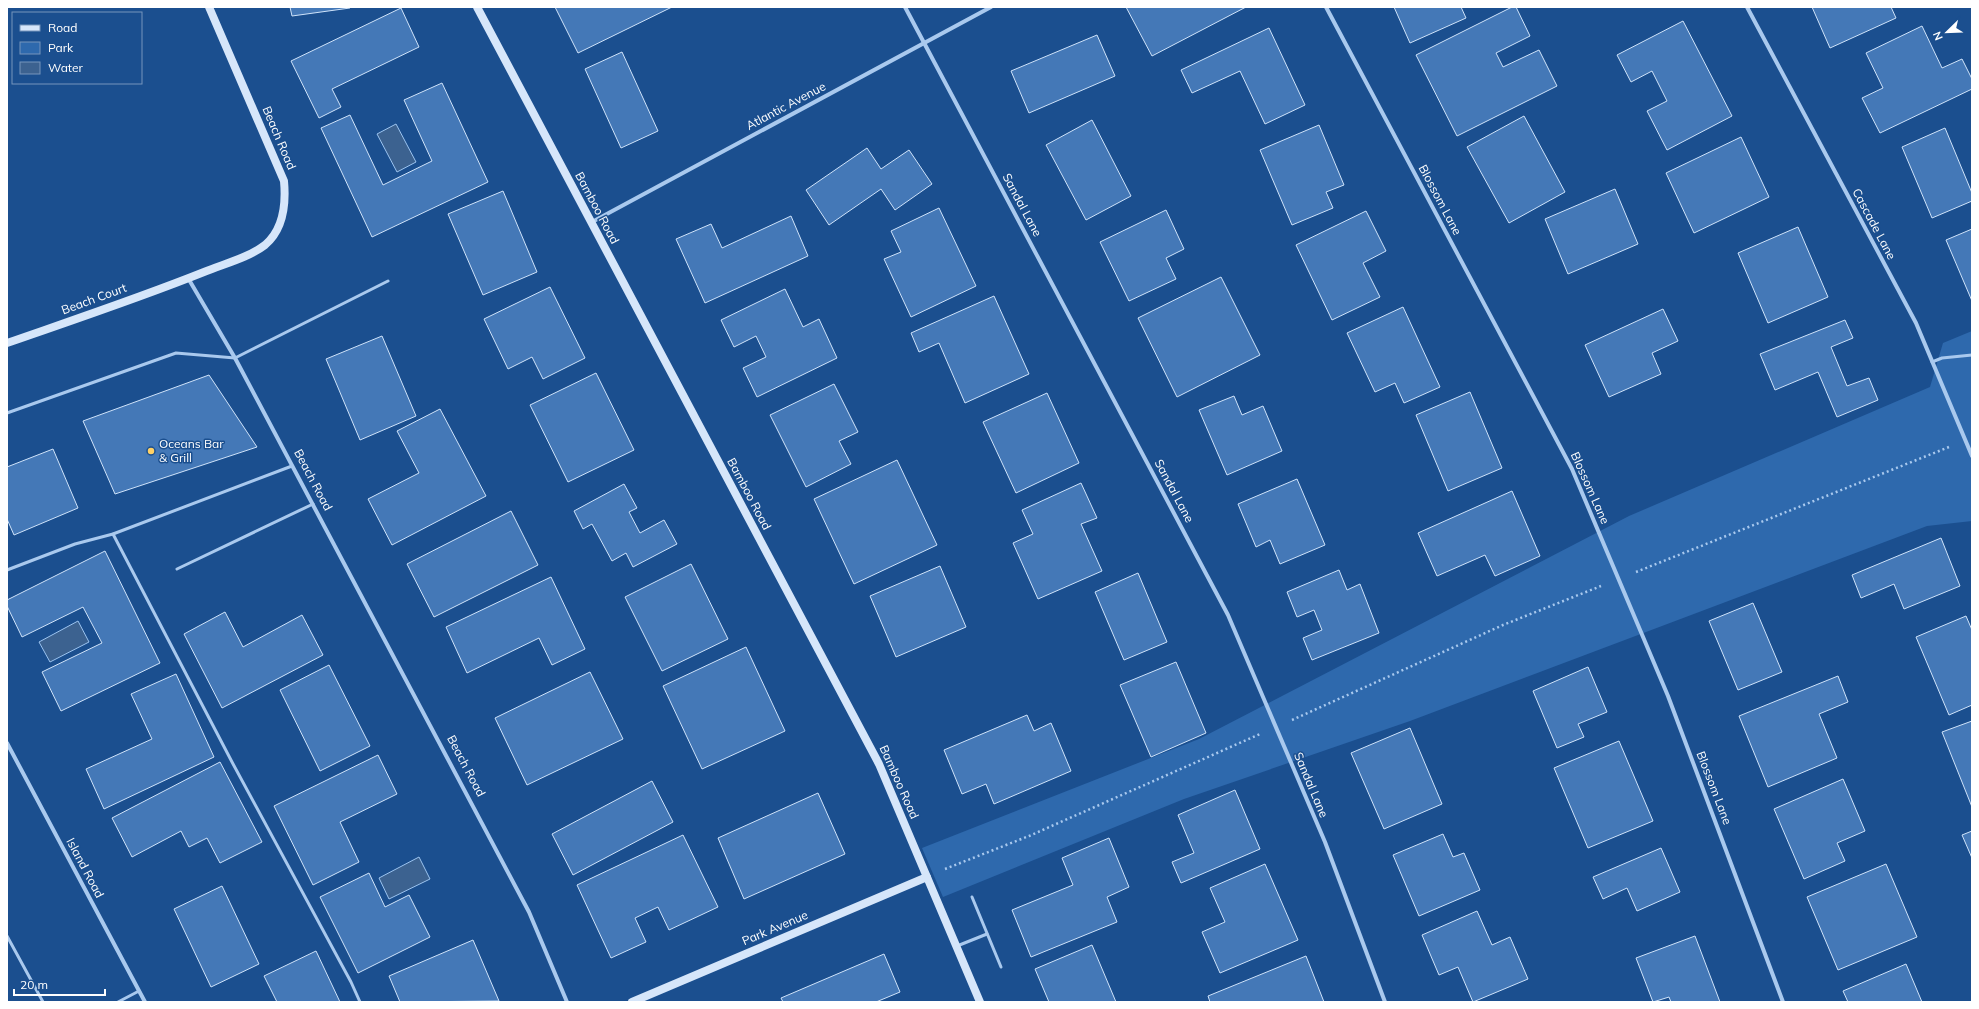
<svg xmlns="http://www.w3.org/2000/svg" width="1979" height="1009" viewBox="0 0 1979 1009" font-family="Mulish,sans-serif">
<rect width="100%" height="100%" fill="#1b4f8f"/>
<polygon fill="#2e69ad" points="1972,331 1972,521 1927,526 1410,721 1184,799 943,897 922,848 1199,739 1629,516 1930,387 1943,343"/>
<g fill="#3c6290" stroke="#9cc4f0">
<polygon points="396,124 416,162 397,172 377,134"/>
<polygon points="78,621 89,642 50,662 39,642"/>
<polygon points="419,857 430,879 389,899 379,878"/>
</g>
<g fill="#4478b7" stroke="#cfe3fa">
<polygon points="290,7 350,7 350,8 292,16"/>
<polygon points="555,7 672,7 578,53"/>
<polygon points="1126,7 1246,7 1152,56"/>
<polygon points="1394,7 1461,7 1466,18 1410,43"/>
<polygon points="1512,7 1516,7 1530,36 1496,53 1503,67 1539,50 1557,86 1457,136 1416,55"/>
<polygon points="1812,7 1891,7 1896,18 1830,48"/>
<polygon points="401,8 419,47 332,89 341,107 319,118 291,61"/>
<polygon points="1683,21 1732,116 1667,150 1647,111 1667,101 1652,71 1631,82 1617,55"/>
<polygon points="1922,26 1942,68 1962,59 1972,79 1972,89 1880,133 1862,98 1883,88 1866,53"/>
<polygon points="1269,28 1305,105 1265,124 1240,71 1192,93 1181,70"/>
<polygon points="1097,35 1115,76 1029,113 1011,71"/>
<polygon points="622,52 658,131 621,148 585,69"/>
<polygon points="442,83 488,182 372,237 321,128 350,115 383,185 432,161 404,100"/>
<polygon points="1524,116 1565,192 1509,223 1467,147"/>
<polygon points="1092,120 1131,196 1086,220 1046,145"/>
<polygon points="1319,125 1344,185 1326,192 1333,208 1292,225 1260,150"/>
<polygon points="1945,128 1972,193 1972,201 1932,218 1902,147"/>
<polygon points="1741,137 1769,197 1694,233 1666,173"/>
<polygon points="867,148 881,169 909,150 932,184 895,210 881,189 829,225 806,190"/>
<polygon points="1615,189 1638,244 1568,274 1545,219"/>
<polygon points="503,191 537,272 483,295 448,214"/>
<polygon points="939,208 976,286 911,317 884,259 901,252 891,231"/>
<polygon points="1166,210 1184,249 1166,258 1176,279 1129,301 1100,242"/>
<polygon points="1366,211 1386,251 1363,263 1380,297 1332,320 1296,245"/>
<polygon points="791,216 808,256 705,303 676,239 711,224 722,248"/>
<polygon points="1798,227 1828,297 1768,323 1738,253"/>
<polygon points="1972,229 1972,301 1946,240"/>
<polygon points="1221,277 1260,355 1177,397 1138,318"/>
<polygon points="550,287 585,358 543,379 532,357 508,369 484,319"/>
<polygon points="785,289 803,327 819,319 837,358 757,397 743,368 766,357 756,336 734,347 721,320"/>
<polygon points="994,296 1029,374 965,403 939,343 919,352 911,333"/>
<polygon points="1403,307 1440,387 1404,403 1395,383 1375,392 1347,333"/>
<polygon points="1663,309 1678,341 1652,353 1661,374 1609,397 1585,345"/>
<polygon points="1845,320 1853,338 1831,347 1847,386 1869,378 1878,400 1837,417 1818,372 1775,390 1760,354"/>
<polygon points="382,336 416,416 360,440 326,359"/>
<polygon points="596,373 634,450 568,482 530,405"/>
<polygon points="209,375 257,447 115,494 83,421"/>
<polygon points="834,384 858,432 839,441 851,464 806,487 770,415"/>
<polygon points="1470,392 1502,468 1448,491 1416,415"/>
<polygon points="1047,393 1079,463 1016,493 983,422"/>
<polygon points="1234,396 1242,415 1263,406 1282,451 1227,475 1199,410"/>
<polygon points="440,409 486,496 392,545 368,499 419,473 397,431"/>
<polygon points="53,449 78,508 14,535 7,519 7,467"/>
<polygon points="897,460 937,545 854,584 814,499"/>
<polygon points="1297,479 1325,545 1280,564 1270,540 1256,547 1238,504"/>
<polygon points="1081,483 1097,518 1081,524 1102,571 1038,599 1013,543 1033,534 1022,510"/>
<polygon points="624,484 637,508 629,512 640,533 664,520 677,544 633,567 626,553 612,561 592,524 583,529 574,511"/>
<polygon points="1512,491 1540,556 1495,576 1485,555 1437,576 1418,533"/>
<polygon points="511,511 538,565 434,617 407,564"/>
<polygon points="1941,538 1960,586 1904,609 1894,584 1861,598 1852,575"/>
<polygon points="105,551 160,663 61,711 42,672 102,643 83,607 22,637 7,606 7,600"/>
<polygon points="691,564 728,639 662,671 625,597"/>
<polygon points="940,566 966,627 896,657 870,596"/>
<polygon points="1339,570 1347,590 1360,584 1379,633 1312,660 1303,638 1322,630 1314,610 1297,617 1287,592"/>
<polygon points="1138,573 1167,642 1124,660 1095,592"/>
<polygon points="551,577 585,649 552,665 539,638 467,673 446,627"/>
<polygon points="1753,603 1782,672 1738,690 1709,621"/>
<polygon points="225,612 243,647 302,615 323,655 222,708 184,634"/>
<polygon points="1966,616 1972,630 1972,705 1949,715 1916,637"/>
<polygon points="746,647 785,731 702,769 663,686"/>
<polygon points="1176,662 1206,733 1151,757 1120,685"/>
<polygon points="329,665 370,746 320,771 280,690"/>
<polygon points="1588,667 1607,712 1578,724 1584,737 1557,748 1533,691"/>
<polygon points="590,672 623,739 527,785 495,718"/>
<polygon points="176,674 214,757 104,809 86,769 152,739 131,694"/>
<polygon points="1838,676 1848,702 1819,714 1837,758 1768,787 1739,716"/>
<polygon points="1027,715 1034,731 1051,723 1071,771 994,804 986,784 962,794 944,750"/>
<polygon points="1972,721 1972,807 1942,732"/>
<polygon points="1410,728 1442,804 1384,829 1351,753"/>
<polygon points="1619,741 1653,821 1588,848 1554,768"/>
<polygon points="378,755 397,794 340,822 359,862 313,885 274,806"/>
<polygon points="220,762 262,842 220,863 207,838 189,847 181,831 132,857 112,818"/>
<polygon points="1843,779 1865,831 1837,843 1845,861 1804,879 1774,809"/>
<polygon points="652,781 673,822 573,875 552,834"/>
<polygon points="1235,790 1260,849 1181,883 1172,862 1194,853 1178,815"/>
<polygon points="818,793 845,854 744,899 718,838"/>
<polygon points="1972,831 1972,858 1962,835"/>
<polygon points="1443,834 1453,857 1464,853 1480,890 1419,916 1393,855"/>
<polygon points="683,835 718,907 669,930 658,907 635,918 646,942 611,958 577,885"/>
<polygon points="1109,838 1129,887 1107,897 1117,922 1031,957 1012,910 1073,885 1062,858"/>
<polygon points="1661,848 1680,892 1637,911 1627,888 1603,899 1593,877"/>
<polygon points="1265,864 1298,940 1220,973 1202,932 1225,922 1210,888"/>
<polygon points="1886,864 1917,937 1838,970 1807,897"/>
<polygon points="369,873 385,907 409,895 430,937 358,973 320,897"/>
<polygon points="222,886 259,964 211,987 174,909"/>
<polygon points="1477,911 1492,945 1510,937 1528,979 1473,1002 1458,967 1439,975 1422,935"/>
<polygon points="1695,936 1720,1002 1671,1002 1669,997 1653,1002 1636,958"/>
<polygon points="473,940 499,1001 400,1002 389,976"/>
<polygon points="1092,945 1116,1002 1049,1002 1035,969"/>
<polygon points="316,951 340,1002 277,1002 264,976"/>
<polygon points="884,954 900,992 876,1002 783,1002 781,998"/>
<polygon points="1306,956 1324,1002 1210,1002 1208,996"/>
<polygon points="1906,964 1922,1002 1848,1002 1843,991"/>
</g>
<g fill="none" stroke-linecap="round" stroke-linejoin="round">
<g stroke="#a9c9ee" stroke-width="2.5" stroke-dasharray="2 3" stroke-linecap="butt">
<polyline points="1636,572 1949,447"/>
<polyline points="1292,720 1503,625 1601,586"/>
<polyline points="945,869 1029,836 1260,734"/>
</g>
<g stroke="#a9c9ee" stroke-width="3">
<polyline points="1932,362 1942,358 1972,355"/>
<polyline points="7,413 176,353 235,358 388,281"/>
<polyline points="113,534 232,762 351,982 360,1002"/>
<polyline points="177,569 313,504"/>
<polyline points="7,570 75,544 113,534 292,466"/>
<polyline points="972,897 1001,967"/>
<polyline points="7,936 43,1002"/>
<polyline points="957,946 987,934"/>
<polyline points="118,1002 139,991"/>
</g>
<g stroke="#a9c9ee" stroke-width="4">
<polyline points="905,7 1228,615 1325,842 1385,1002"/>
<polyline points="1326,7 1572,469 1668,696 1783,1002"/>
<polyline points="1747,7 1916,323 1972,456"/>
<polyline points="592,222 991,7"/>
<polyline points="188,278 235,358 529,912 567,1002"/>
<polyline points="7,743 145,1002"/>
</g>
<g stroke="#d6e6fa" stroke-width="8">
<polyline points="477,7 879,764 980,1002"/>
<path d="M7,343C73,320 139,298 204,272C223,264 248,258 265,245C284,229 286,203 284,181L209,7"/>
<polyline points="632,1002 927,877"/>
</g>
</g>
<circle fill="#ffd166" stroke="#1b4f8f" stroke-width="1.5" cx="151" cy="451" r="4"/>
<g text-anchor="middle" stroke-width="3" stroke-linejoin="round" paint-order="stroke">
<g font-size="12" fill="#fff" stroke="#1b4f8f">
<text transform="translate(786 106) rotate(-28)" y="4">Atlantic Avenue</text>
<text transform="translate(279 138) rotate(67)" y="4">Beach Road</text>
<text transform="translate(1440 200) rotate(62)" y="4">Blossom Lane</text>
<text transform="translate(1022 205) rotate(62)" y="4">Sandal Lane</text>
<text transform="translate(597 208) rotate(62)" y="4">Bamboo Road</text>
<text transform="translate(1874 224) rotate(62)" y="4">Cascade Lane</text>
<text transform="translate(94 299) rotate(-20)" y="4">Beach Court</text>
<text transform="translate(313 480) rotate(62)" y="4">Beach Road</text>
<text transform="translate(1590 488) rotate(66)" y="4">Blossom Lane</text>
<text transform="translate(1174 491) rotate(62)" y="4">Sandal Lane</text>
<text transform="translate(749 494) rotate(62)" y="4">Bamboo Road</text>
<text transform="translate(466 766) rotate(62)" y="4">Beach Road</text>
<text transform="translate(899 782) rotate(66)" y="4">Bamboo Road</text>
<text transform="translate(1311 785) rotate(67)" y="4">Sandal Lane</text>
<text transform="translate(1714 788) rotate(69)" y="4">Blossom Lane</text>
<text transform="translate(85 868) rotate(62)" y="4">Island Road</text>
<text transform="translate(775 928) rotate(-23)" y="4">Park Avenue</text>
</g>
<g font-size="12" fill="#fff" stroke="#1b4f8f" text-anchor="start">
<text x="159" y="448">Oceans Bar<tspan x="159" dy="14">&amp; Grill</tspan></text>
</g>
</g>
<rect width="1979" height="1009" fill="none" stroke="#ffffff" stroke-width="16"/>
<rect x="12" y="12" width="130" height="72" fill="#1b4f8f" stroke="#7695bc"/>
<rect x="20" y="25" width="20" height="6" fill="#d6e6fa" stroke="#7695bc"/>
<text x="48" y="32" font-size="12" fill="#ffffff">Road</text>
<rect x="20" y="42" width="20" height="12" fill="#2e69ad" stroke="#7695bc"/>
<text x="48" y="52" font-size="12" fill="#ffffff">Park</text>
<rect x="20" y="62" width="20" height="12" fill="#3c6290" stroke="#7695bc"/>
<text x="48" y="72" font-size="12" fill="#ffffff">Water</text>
<g transform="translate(1947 32) rotate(247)" stroke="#1b4f8f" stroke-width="3" paint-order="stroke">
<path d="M0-3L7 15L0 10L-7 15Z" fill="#ffffff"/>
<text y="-6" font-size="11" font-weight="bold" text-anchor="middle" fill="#ffffff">N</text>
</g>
<path d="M14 989v6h91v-6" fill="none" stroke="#ffffff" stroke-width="2"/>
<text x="20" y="989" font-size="12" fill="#ffffff" stroke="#1b4f8f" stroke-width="3" paint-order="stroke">20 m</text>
</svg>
